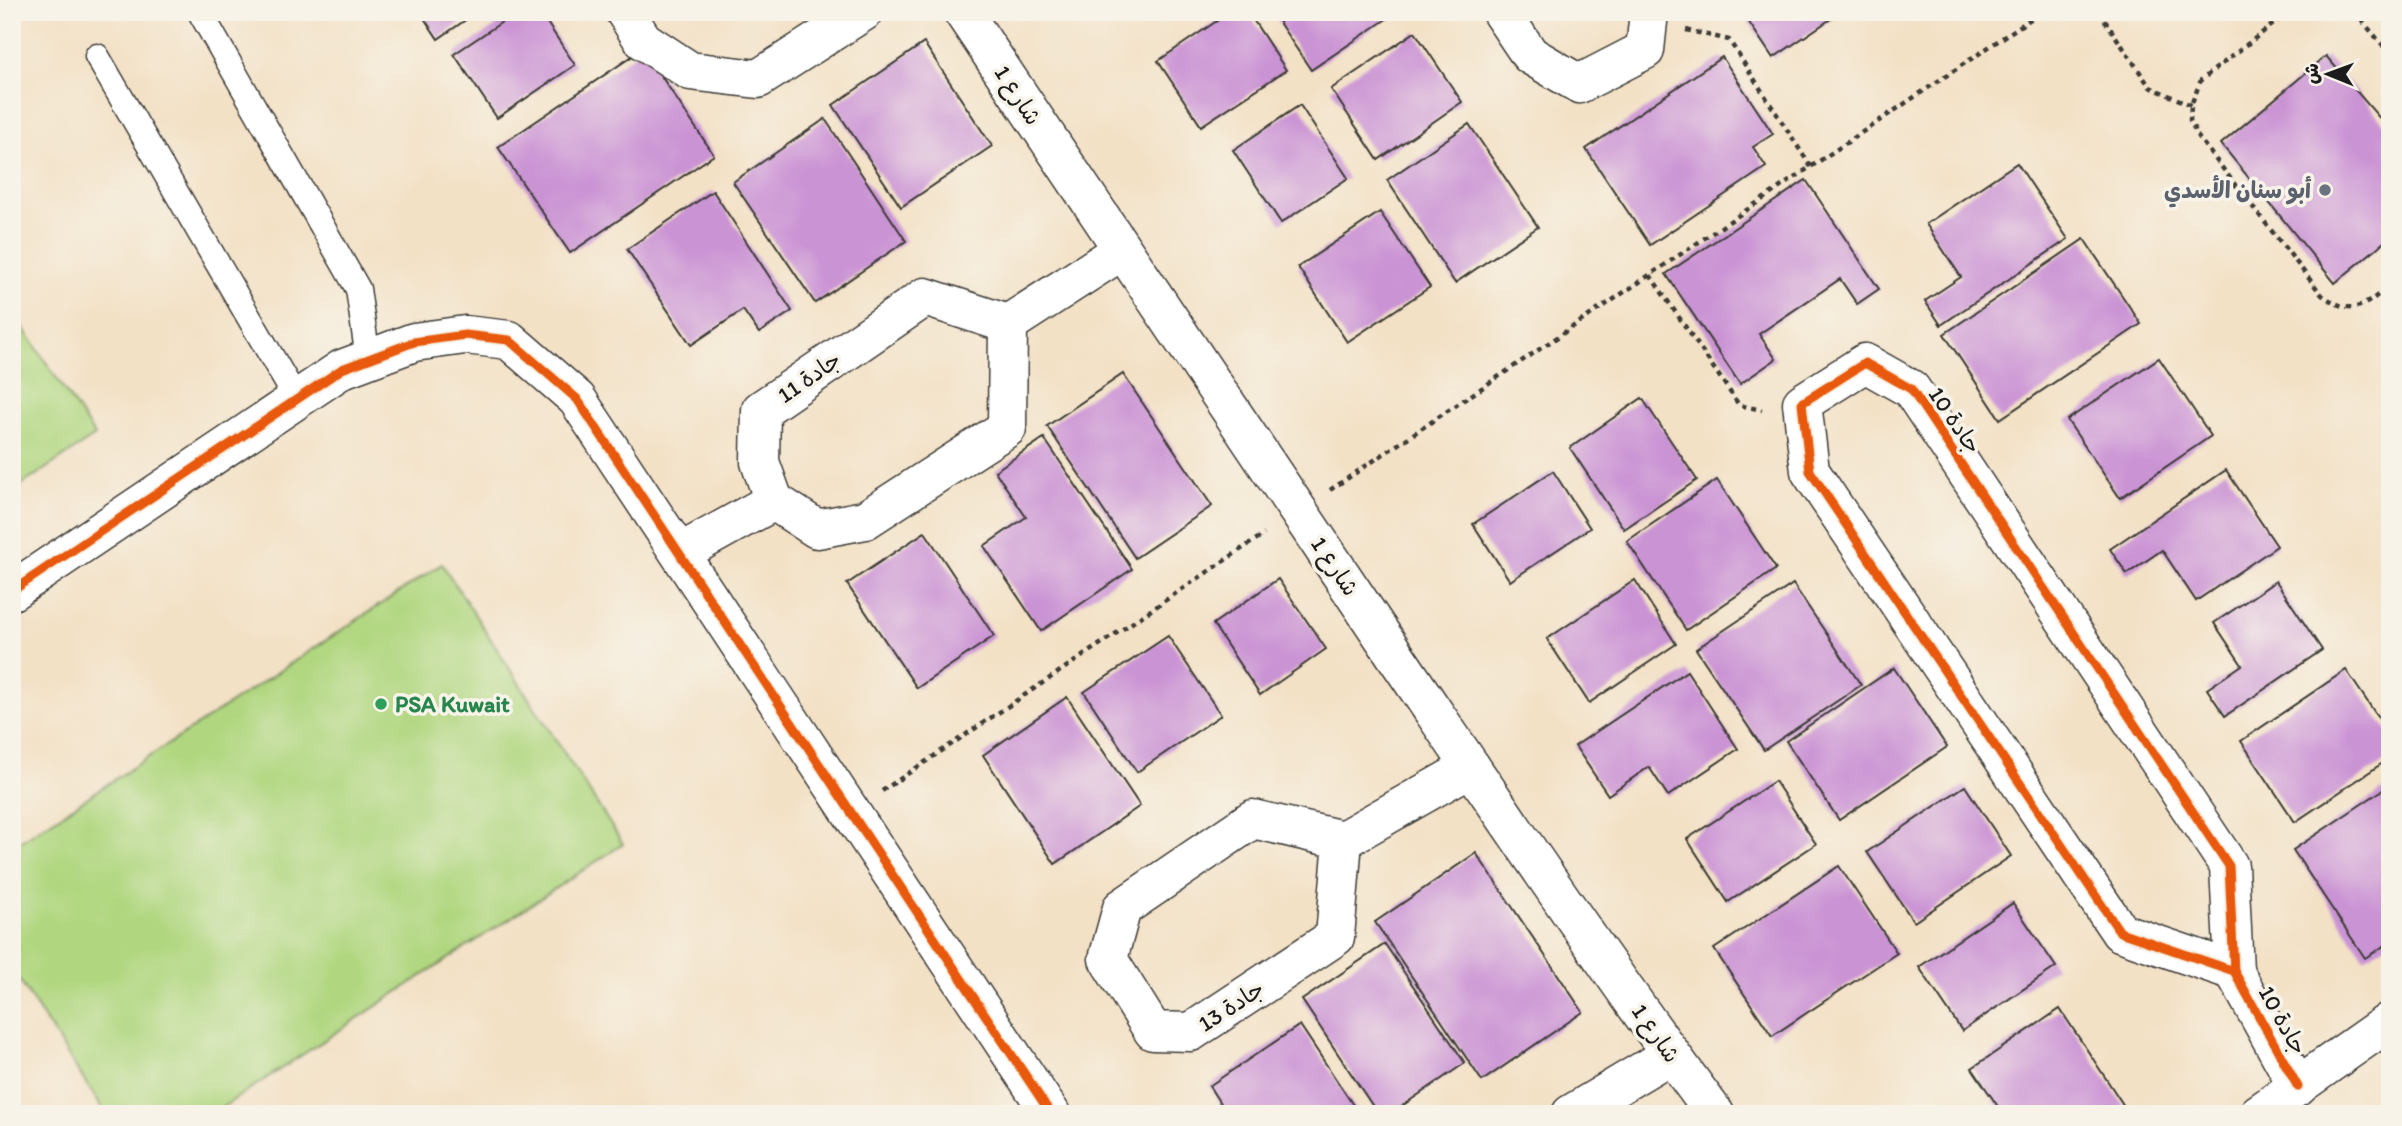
<svg xmlns="http://www.w3.org/2000/svg" width="2402" height="1126" viewBox="0 0 2402 1126" font-family="Itim,'Playpen Sans Arabic',sans-serif">
<rect width="100%" height="100%" fill="#f7f3e8"/>
<filter id="ink" filterUnits="userSpaceOnUse"><feTurbulence type="fractalNoise" baseFrequency=".0143" numOctaves="2"/><feDisplacementMap in="SourceGraphic" scale="14" xChannelSelector="R" yChannelSelector="G"/><feConvolveMatrix kernelMatrix="1 2 1 2 8 2 1 2 1" color-interpolation-filters="sRGB"/></filter>
<filter id="wash" filterUnits="userSpaceOnUse"><feTurbulence type="fractalNoise" baseFrequency=".00686" numOctaves="4" result="noise"/><feDisplacementMap in="SourceGraphic" scale="28" xChannelSelector="R" yChannelSelector="G"/><feGaussianBlur stdDeviation="1.57" result="paint"/><feColorMatrix in="noise" values="0 0 0 0 0 0 0 0 0 0 0 0 0 0 0 0 0 1.4 0 .05"/><feComposite in="paint" operator="in"/></filter>
<g filter="url(#wash)">
<rect width="100%" height="100%" fill="#f3e1c6"/>
<g fill="#b0d780" stroke="#667a4e" stroke-width="2">
<polygon points="12,311 95,436 12,491"/>
<polygon points="442,564 623,844 212,1114 106,1114 12,969 12,847"/>
</g>
<g id="blocks">
<g fill="#ca93d4">
<polygon points="420,12 477,12 438,39"/>
<polygon points="517,12 540,12 575,65 497,118 454,54"/>
<polygon points="1230,12 1248,12 1286,70 1201,126 1158,61"/>
<polygon points="1272,12 1385,12 1388,18 1311,70"/>
<polygon points="1742,12 1841,12 1773,58"/>
<polygon points="1415,32 1462,102 1378,160 1331,89"/>
<polygon points="924,43 992,146 901,207 833,105"/>
<polygon points="643,49 714,155 570,253 498,147"/>
<polygon points="2326,56 2390,130 2390,237 2335,283 2221,144"/>
<polygon points="1722,57 1773,134 1753,147 1766,167 1650,245 1586,149"/>
<polygon points="1300,105 1348,178 1281,223 1233,150"/>
<polygon points="825,119 906,241 815,303 733,182"/>
<polygon points="1469,124 1538,227 1455,283 1387,180"/>
<polygon points="2017,163 2068,239 1941,325 1925,301 1961,277 1926,224"/>
<polygon points="1806,180 1879,289 1857,304 1840,279 1759,334 1776,359 1740,384 1666,274"/>
<polygon points="713,191 792,311 759,333 743,310 691,345 627,249"/>
<polygon points="1380,212 1430,287 1347,342 1298,267"/>
<polygon points="2084,239 2141,324 2000,419 1944,334"/>
<polygon points="2159,358 2211,436 2120,498 2067,420"/>
<polygon points="1123,374 1212,506 1135,558 1047,426"/>
<polygon points="1642,398 1697,480 1624,529 1570,448"/>
<polygon points="1044,438 1132,569 1041,631 984,546 1026,517 995,471"/>
<polygon points="2226,470 2277,546 2196,601 2162,550 2127,574 2110,549"/>
<polygon points="1553,471 1590,528 1510,581 1473,524"/>
<polygon points="1717,480 1776,569 1686,630 1627,541"/>
<polygon points="925,532 994,636 917,688 847,584"/>
<polygon points="1278,579 1326,649 1260,695 1213,624"/>
<polygon points="1635,580 1676,644 1589,703 1547,639"/>
<polygon points="2276,581 2322,650 2225,716 2207,689 2242,665 2214,623"/>
<polygon points="1793,584 1861,685 1764,750 1696,649"/>
<polygon points="1168,636 1221,715 1137,772 1084,692"/>
<polygon points="1894,668 1947,747 1839,820 1786,741"/>
<polygon points="2346,670 2390,735 2390,758 2295,822 2241,741"/>
<polygon points="1687,671 1738,749 1668,796 1649,767 1608,795 1575,746"/>
<polygon points="1067,697 1140,806 1055,864 983,755"/>
<polygon points="1775,781 1816,844 1728,902 1687,839"/>
<polygon points="2390,785 2390,942 2365,958 2293,850"/>
<polygon points="1965,786 2011,856 1914,922 1867,852"/>
<polygon points="1476,853 1583,1012 1482,1081 1375,922"/>
<polygon points="1839,866 1897,953 1772,1036 1714,949"/>
<polygon points="2013,903 2056,967 1962,1031 1919,967"/>
<polygon points="1385,944 1465,1063 1390,1114 1378,1114 1302,1000"/>
<polygon points="2060,1009 2126,1109 2119,1114 2003,1114 1972,1068"/>
<polygon points="1300,1025 1359,1114 1227,1114 1209,1086"/>
<polygon points="2390,1103 2390,1114 2373,1114"/>
</g>
</g>
</g>
<g filter="url(#ink)">
<use href="#blocks" fill-opacity="0" stroke="#3c3a36" stroke-width="2"/>
<g fill="none" stroke-linecap="round" stroke-linejoin="round">
<g stroke="#3c3a36" stroke-width="27">
<g id="service">
<polyline points="200,12 358,289 368,359"/>
<polyline points="97,56 297,400"/>
</g>
</g>
<g stroke="#3c3a36" stroke-width="41">
<g id="minor">
<polyline points="625,12 643,40 690,71 758,79 863,12"/>
<path d="M963,12C1106,228 1251,443 1397,658C1501,811 1604,965 1715,1114"/>
<polyline points="1501,12 1530,55 1579,84 1645,50 1649,12"/>
<polygon points="925,297 1008,324 1007,428 865,520 817,529 774,501 760,462 761,410"/>
<polyline points="1008,324 1121,251"/>
<polyline points="680,553 774,501"/>
<polyline points="12,591 342,369 414,342 465,335 509,340 577,399 1051,1114"/>
<polyline points="1343,840 1335,937 1191,1032 1153,1031 1108,959 1122,908 1253,819 1343,840 1471,767"/>
<polyline points="2234,971 2120,932 1810,471 1802,403 1865,363 1911,389 2229,866 2234,971 2298,1087"/>
<polyline points="1571,1114 1671,1054"/>
<polyline points="2258,1114 2390,1021"/>
</g>
</g>
<g stroke="#3c3a36" stroke-width="4.5" stroke-dasharray="5 5" stroke-linecap="butt">
<polyline points="2099,12 2150,87 2191,105"/>
<path d="M2289,12L2201,80L2191,105L2190,120L2198,137L2322,295C2353,317 2364,307 2390,285"/>
<polyline points="2355,12 2390,54"/>
<polyline points="1686,30 1729,40 1811,167"/>
<polyline points="1650,275 1739,405 1762,410"/>
<polyline points="1330,490 2041,12"/>
<polyline points="882,791 1264,534"/>
</g>
<use href="#service" stroke="#fff" stroke-width="24"/>
<use href="#minor" stroke="#fff" stroke-width="38"/>
<g stroke="#f7f3e8" stroke-width="13">
<g id="cycleway">
<polyline points="12,591 342,369 414,342 465,335 509,340 577,399 1051,1114"/>
<polyline points="2234,971 2120,932 1810,471 1802,403 1865,363 1911,389 2229,866 2234,971 2298,1087"/>
</g>
</g>
<use href="#cycleway" stroke="#e8590c" stroke-width="9"/>
</g>
</g>
<circle fill="#6b7280" stroke="#f7f3e8" stroke-width="2.5" cx="2325" cy="190" r="7"/>
<circle fill="#2e9e5b" stroke="#f7f3e8" stroke-width="2.5" cx="381" cy="704" r="7"/>
<g text-anchor="middle" stroke-width="7" stroke-linejoin="round" paint-order="stroke">
<g font-size="23" fill="#1c1c1c" stroke="#f7f3e8">
<text transform="translate(1018 95) rotate(57)" y="8">شارع 1</text>
<text transform="translate(809 377) rotate(-35)" y="8">جادة 11</text>
<text transform="translate(1955 420) rotate(56)" y="8">جادة 10</text>
<text transform="translate(1335 566) rotate(56)" y="8">شارع 1</text>
<text transform="translate(1231 1006) rotate(-33)" y="8">جادة 13</text>
<text transform="translate(2283 1020) rotate(61)" y="8">جادة 10</text>
<text transform="translate(1656 1033) rotate(55)" y="8">شارع 1</text>
</g>
<g font-size="23" font-weight="bold" fill="#5b616d" stroke="#f7f3e8" text-anchor="end">
<text x="2311" y="198">أبو سنان الأسدي</text>
</g>
<g font-size="23" font-weight="bold" fill="#27864d" stroke="#f7f3e8" text-anchor="start">
<text x="395" y="712">PSA Kuwait</text>
</g>
</g>
<rect width="2402" height="1126" fill="none" stroke="#f7f3e8" stroke-width="42"/>
<g transform="translate(2328 74) rotate(271)" stroke="#f7f3e8" stroke-width="5" paint-order="stroke">
<path d="M0-5L12 26L0 18L-12 26Z" fill="#1c1c1c"/>
<text y="-10" font-size="19" font-weight="bold" text-anchor="middle" fill="#1c1c1c">ش</text>
</g>
</svg>
